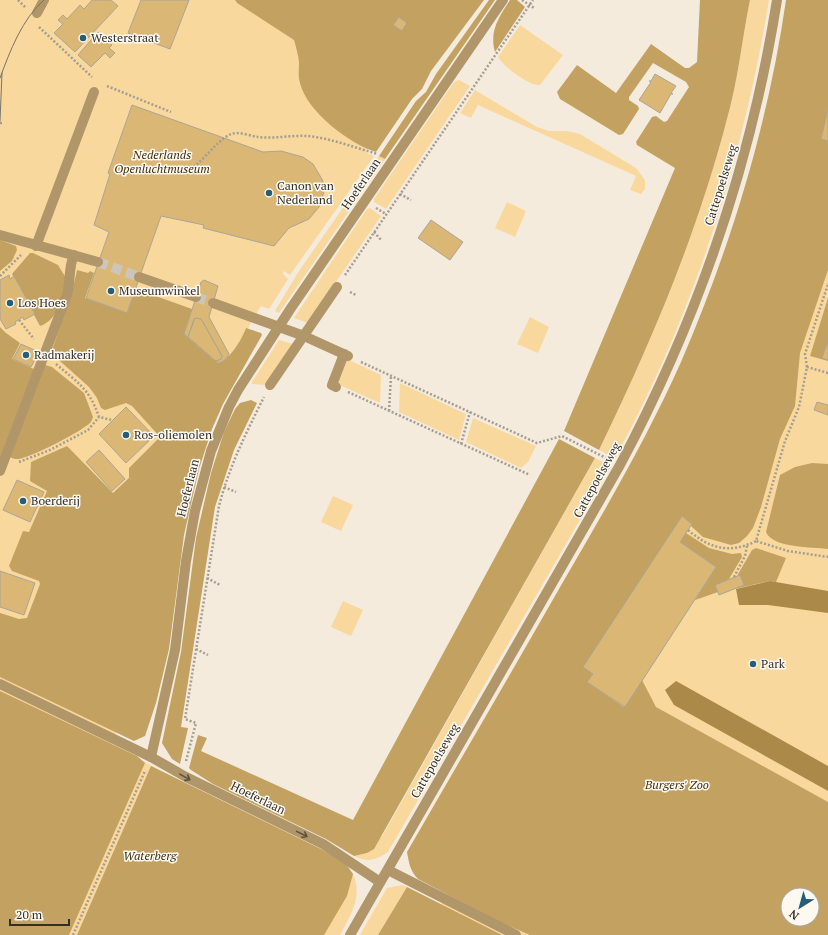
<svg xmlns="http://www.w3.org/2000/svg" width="828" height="935" viewBox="0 0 828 935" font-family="'PT Serif',serif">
<rect width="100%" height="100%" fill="#f4ebdd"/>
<g fill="#f9d89e" fill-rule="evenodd">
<path d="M0,0H475L365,152L374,156L290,275L284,271L283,274L288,279L269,309L261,306L252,320L213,409L116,734L111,744L353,874C363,896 351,915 340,935H0Z"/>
<path d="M750,0H769C743,159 693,316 615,458L599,450C651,343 697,234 727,119C738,81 742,39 750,0Z"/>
<path d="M520,25L563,55L540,85C529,86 503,66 498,57Z"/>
<path d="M828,77V935H424L576,658ZM788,895H812V919H788Z"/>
<polygon points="459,80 470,86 386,209 374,202 374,199 454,82"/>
<polygon points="475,90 537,127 549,131 567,131 580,134 636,168 645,180 645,189 641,194 630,190 636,176 478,105 471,118 460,113"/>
<polygon points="379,156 385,159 279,313 275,311 299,271"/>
<polygon points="507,202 526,211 515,237 495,228"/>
<polygon points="370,208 381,216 308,323 294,318 367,209"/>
<polygon points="530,317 549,327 538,353 517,344"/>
<polygon points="279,340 293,344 267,385 252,384 252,382"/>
<polygon points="347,359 381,375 380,403 337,384"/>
<polygon points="400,383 466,414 459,440 399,412"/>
<polygon points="473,418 536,446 528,462 521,468 466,442"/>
<path d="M595,458L611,466L388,852C376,860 368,863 354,856L367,853L383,835Z"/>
<polygon points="333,496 353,505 341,531 321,522"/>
<polygon points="343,601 363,610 351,636 331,627"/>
<polygon points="402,885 407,887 378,935 360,935 387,888"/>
</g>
<g fill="#c3a160" fill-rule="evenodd">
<path d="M235,0H484L431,71L422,89L412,99L376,152C350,144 307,112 300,83C298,77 299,69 299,62C298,54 296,47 294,40L237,3Z"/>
<polygon points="489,0 495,0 385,159 379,156 416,101 426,92 436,74"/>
<path d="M510,0H517L525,7L495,52C489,31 499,17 510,0Z"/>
<path d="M700,0H750C742,39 738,81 727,119C697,234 651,343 599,450L564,431L675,168L637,145L636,142L652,117L656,116L664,122L667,121L689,87L686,82L653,63L629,97V100L638,106L639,109L623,134L619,135L560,99L557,92L577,65L616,93L651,44L685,68H689L697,62Z"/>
<path d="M786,0H828V270L800,353L795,406L780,439L761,507L753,528L747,536L739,543L731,545L703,537L691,526L692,524L682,516L583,667L593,674L587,682L624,707L642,680L656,707L828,802V935H530L500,922L418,879C410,871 409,863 407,852C459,762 511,673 563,582C605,510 647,438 681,362C731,246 768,125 786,0ZM788,895H812V919H788Z"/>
<polygon points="0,240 16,246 17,250 12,261 0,271"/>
<path d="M30,253H33L58,265L66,278C63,294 59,320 40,326L12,274Z"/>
<path d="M77,270L88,273L90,271L94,273L85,298L127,313L136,289L192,309L184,334L218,363C230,360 242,339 246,328L261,333L262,335L223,404L212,429L199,469L184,535L169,649L156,703L145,736L134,741L0,677V613L19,619L27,618L40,584L39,581L12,571L9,566L23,531L29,532L47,491L30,481L31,462L67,446L113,493L129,478V468L160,437L132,406L126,403L105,410L101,408L97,398L89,387L51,353L73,288Z"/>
<polygon points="828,298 828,361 810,356"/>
<polygon points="0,327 6,333 20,343 12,359 34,369 0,458"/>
<path d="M45,365L52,367L84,393L93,417C92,421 90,424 86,426C74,435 34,456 19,459C15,459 14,459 10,457Z"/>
<polygon points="251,400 257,403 234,450 215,507 181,727 188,728 180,764 172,759 162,743 181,652 196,538 211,473 224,432 235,409 240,403"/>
<polygon points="559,439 595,458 374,849 367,853 354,856 326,839 213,784 191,770 189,768 198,735 207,738 201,751 353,820"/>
<path d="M812,463L828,464V549C813,547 772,548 766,532L780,475L795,467Z"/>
<polygon points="686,533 709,548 732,554 741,553 742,557 729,579 716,585 718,592 695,600 716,567 680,542"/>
<polygon points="756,548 786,558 776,582 770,581 734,589 744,585 740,575 737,576 752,550"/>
<polygon points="0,691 137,756 145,763 69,935 0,935"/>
<polygon points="151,766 321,849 346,864 353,874 347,896 324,935 77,935"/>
<polygon points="407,887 502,935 378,935"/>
</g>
<g fill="#ab8948">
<polygon points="770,581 828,591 828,613 768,605 739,605 736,589"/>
<polygon points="676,681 828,766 828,791 674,705 665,690"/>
</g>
<g fill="#dab775" stroke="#aca496">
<polygon points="92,0 111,0 118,6 75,52 54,33 63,24 58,20 63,15 67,19 80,5 84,9"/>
<polygon points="141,0 189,0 170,49 128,33"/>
<polygon points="399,17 407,23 402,31 393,25"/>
<polygon points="98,32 112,45 109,48 115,53 110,58 105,53 91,67 78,55"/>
<polygon points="655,74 676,86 671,93 673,94 671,94 660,113 639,100 651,82 649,81 651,81"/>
<polygon points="132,105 263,152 281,151 303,157 313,164 323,181 324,192 319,207 309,219 289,228 274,246 203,228 204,225 161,216 127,313 86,298 109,232 94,225 110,174 108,173"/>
<polygon points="828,109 828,141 821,139"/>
<polygon points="431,220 463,242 450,260 418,238"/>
<polygon points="9,275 10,279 14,276 35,314 24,320 23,317 15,322 16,324 6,329 0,319 0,280"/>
<polygon points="204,280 218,286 209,317 229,354 225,360 220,363 216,361 221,359 222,356 201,319 194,319 188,337 184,334 201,282"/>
<polygon points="195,318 201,319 222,356 221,359 216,361 188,337"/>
<polygon points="828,341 828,360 822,358"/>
<polygon points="21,344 39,352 31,367 13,359"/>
<polygon points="817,402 828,405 828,415 814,410"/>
<polygon points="126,407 154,436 126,463 99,434"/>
<polygon points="99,450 125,479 112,491 86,462"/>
<polygon points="17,480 44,492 30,522 3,510"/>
<polygon points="682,516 692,524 680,542 716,567 625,707 587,682 593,674 583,667"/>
<polygon points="0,571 35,583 24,615 0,607"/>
<polygon points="740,575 744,585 719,595 715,585"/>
</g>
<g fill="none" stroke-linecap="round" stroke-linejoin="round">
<g stroke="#cdc5b9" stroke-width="10" stroke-dasharray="10 5" stroke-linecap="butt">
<polyline points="98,262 139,277"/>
<polyline points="196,297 213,303"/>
</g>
<g stroke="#a39d92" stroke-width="2.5" stroke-dasharray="2 2" stroke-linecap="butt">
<polyline points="18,0 25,7"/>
<polyline points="522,0 534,8"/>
<polyline points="39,27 92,77"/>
<polyline points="107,86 171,112"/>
<polyline points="0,123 3,123"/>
<path d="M179,173C196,174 214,141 231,134C239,131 250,136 258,137C274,139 291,135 307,136C331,138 355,148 378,154"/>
<polyline points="400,194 411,200"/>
<polyline points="376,208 386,214"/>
<polyline points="374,232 382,241"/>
<polyline points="345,275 533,0"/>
<polyline points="0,276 21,255"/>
<polyline points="350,292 356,295"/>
<polyline points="19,320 34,339"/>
<polyline points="361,362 537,443 562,436 608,459"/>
<path d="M56,364C78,383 89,388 99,417L112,420"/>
<polyline points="807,367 805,354 828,284"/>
<polyline points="828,373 807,367 799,407 785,441 756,541 788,551 828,557"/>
<polyline points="348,392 530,475"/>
<polyline points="389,411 391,376"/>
<polyline points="461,444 470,412"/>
<polyline points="19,462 50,450 88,430 99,417"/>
<polyline points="224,487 236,492"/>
<path d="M688,530C710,549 730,554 756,541"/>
<polyline points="734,577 745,556 747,546"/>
<polyline points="207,578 220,585"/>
<polyline points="196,649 208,655"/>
<path d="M186,761L196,723L185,719L219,506C229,467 246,433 264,397"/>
<polyline points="73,935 145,771"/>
</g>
<g stroke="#b09669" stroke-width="10">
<polyline points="37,13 44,0"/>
<polyline points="0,235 98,262"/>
<polyline points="36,246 94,92"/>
<polyline points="139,277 196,297"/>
<polyline points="213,303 304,336 348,356"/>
<polyline points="270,385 337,287"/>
<polyline points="336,387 332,385 344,354"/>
<path d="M0,471L67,295C71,281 68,268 74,255"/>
<polyline points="0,684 151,757 186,777 323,844 380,882"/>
<polyline points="151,757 175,650 186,561 195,511 211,451 229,407 238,390 291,308 503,0"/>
<polyline points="388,870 516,935"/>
<path d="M350,935L620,465C698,319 751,164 777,0"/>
</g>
<g stroke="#78736b" stroke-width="1">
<path d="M0,78C10,51 22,19 44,0"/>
<polyline points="0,121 2,73"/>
</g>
</g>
<defs><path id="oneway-shaft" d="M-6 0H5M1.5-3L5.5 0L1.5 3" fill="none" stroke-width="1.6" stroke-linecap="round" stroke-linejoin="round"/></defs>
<g stroke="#5e5340">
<use href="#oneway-shaft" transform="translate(185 777) rotate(29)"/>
<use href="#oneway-shaft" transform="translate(302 834) rotate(26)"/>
</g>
<g fill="#265e78" stroke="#fef9f0" stroke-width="1.5">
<circle cx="83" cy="38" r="4"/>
<circle cx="269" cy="193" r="4"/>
<circle cx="111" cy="291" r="4"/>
<circle cx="10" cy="303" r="4"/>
<circle cx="26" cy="355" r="4"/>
<circle cx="126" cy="435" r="4"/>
<circle cx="23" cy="501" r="4"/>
<circle cx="753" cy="664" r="4"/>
</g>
<g text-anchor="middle" stroke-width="3" stroke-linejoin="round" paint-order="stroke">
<g font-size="12" fill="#322f2a" stroke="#fef9f0" text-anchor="start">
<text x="91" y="42">Westerstraat</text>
<text x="277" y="190">Canon van<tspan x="277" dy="14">Nederland</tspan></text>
<text x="119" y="295">Museumwinkel</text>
<text x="18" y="307">Los Hoes</text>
<text x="34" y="359">Radmakerij</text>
<text x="134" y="439">Ros-oliemolen</text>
<text x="31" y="505">Boerderij</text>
<text x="761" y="668">Park</text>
</g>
<g font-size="12" font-style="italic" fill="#3d2e11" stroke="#fef9f0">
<text x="162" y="159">Nederlands<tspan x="162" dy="14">Openluchtmuseum</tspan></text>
<text x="677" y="789">Burgers' Zoo</text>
<text x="150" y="860">Waterberg</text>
</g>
<g font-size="12" fill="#322f2a" stroke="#fef9f0">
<text transform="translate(361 184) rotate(-56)" y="4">Hoeferlaan</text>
<text transform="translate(721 185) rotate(-73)" y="4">Cattepoelseweg</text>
<text transform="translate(597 480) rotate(-61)" y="4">Cattepoelseweg</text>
<text transform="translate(188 488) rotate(-76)" y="4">Hoeferlaan</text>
<text transform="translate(435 761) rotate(-60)" y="4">Cattepoelseweg</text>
<text transform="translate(258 798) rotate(26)" y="4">Hoeferlaan</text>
</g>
</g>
<g transform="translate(800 907) rotate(217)"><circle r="19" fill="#fef9f0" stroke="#aca8a1"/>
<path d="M0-3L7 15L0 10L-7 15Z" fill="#265e78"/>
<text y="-6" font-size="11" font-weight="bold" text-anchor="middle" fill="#322f2a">N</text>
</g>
<path d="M10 919v6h59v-6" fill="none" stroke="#322f2a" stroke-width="2"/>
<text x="16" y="919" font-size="12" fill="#322f2a" stroke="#fef9f0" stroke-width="3" paint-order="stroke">20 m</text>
</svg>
